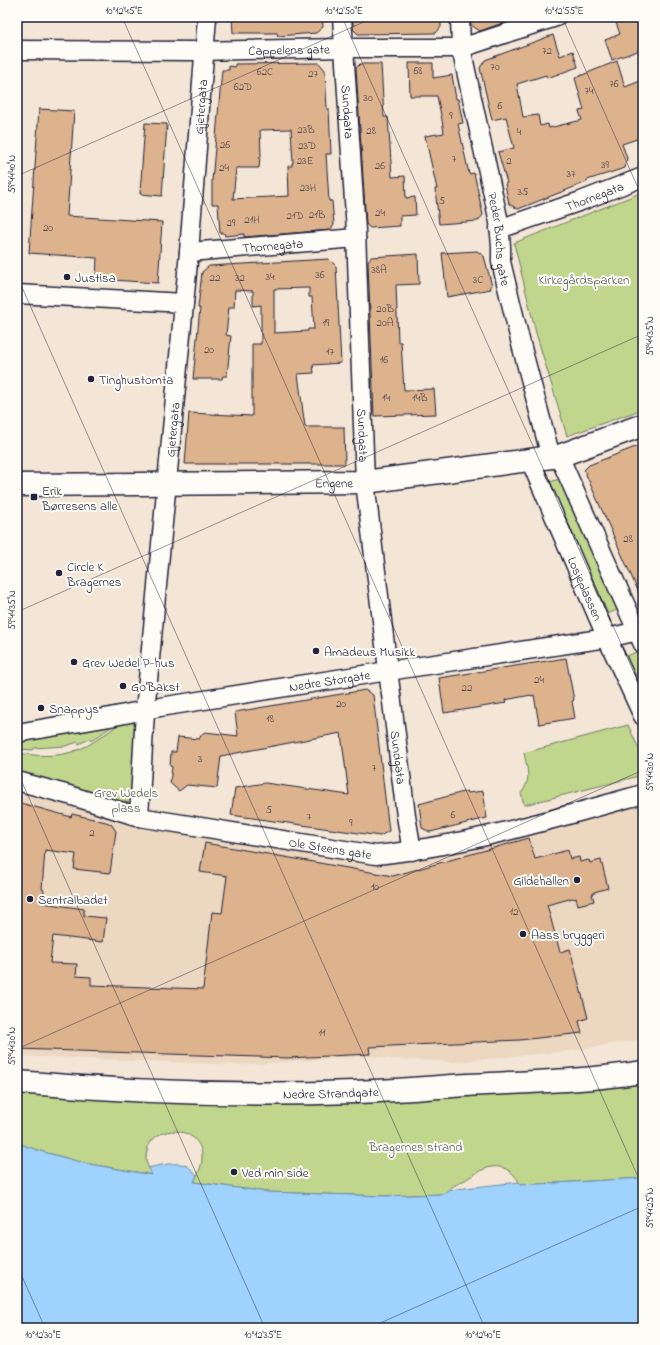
<svg xmlns="http://www.w3.org/2000/svg" width="660" height="1345" viewBox="0 0 660 1345" font-family="'Indie Flower',sans-serif">
<rect width="100%" height="100%" fill="#f3e6d7"/>
<filter id="ink" filterUnits="userSpaceOnUse"><feTurbulence type="fractalNoise" baseFrequency=".025" numOctaves="2"/><feDisplacementMap in="SourceGraphic" scale="8" xChannelSelector="R" yChannelSelector="G"/><feConvolveMatrix kernelMatrix="1 2 1 2 8 2 1 2 1" color-interpolation-filters="sRGB"/></filter>
<g filter="url(#ink)">
<polygon fill="#ecd7c1" points="17,793 70,806 63,833 71,806 139,817 412,851 643,794 643,1039 570,1051 454,1062 392,1059 371,1056 241,1065 17,1056"/>
<g fill="#bfd68c" stroke="#707c64">
<polygon points="643,192 643,409 567,436 536,333 514,243"/>
<polygon points="561,478 620,609 607,614 548,483"/>
<polygon points="638,651 643,661 643,696 625,657"/>
<path d="M145,711L139,817L17,781V753C51,758 74,757 102,736C107,733 113,729 117,725H114L91,741L89,739L79,744L78,742L65,746L34,748L33,750L18,749L17,751V733Z"/>
<path d="M628,725L643,758V775L524,805L521,793C532,780 527,769 524,753Z"/>
<path d="M643,1080V1178L520,1185C518,1179 514,1174 508,1170C492,1161 478,1172 465,1180C457,1184 449,1188 444,1194L384,1196L322,1194L267,1192L194,1182C197,1175 202,1167 202,1159C204,1124 147,1120 146,1158C146,1164 150,1170 153,1175L84,1163L40,1151L17,1143V1092Z"/>
</g>
<path fill="#9fd3fd" stroke="#6d8caf" d="M17,1143L40,1151L84,1163L152,1175L149,1168C159,1165 178,1161 187,1166C191,1168 194,1173 197,1175L194,1182L267,1192L322,1194L384,1196L443,1194L448,1190L519,1182L520,1185L643,1178V1328H17Z"/>
<g fill="#ddb38d" stroke="#22223b" fill-rule="evenodd">
<polygon points="232,17 322,17 323,27 316,33 278,36 277,33 233,33"/>
<polygon points="353,17 441,17 441,27 436,33 358,34 353,29"/>
<polygon points="471,17 513,17 514,19 480,31 471,25"/>
<polygon points="614,17 643,17 643,49 612,60 605,40 620,34"/>
<polygon points="553,35 560,56 573,51 578,67 547,78 546,75 517,84 523,117 538,115 540,126 548,124 549,128 582,120 579,111 584,110 575,78 617,61 625,87 643,80 643,137 622,144 627,158 625,168 587,180 587,182 518,209 509,204 505,184 507,183 498,152 514,148 506,117 492,120 480,68 485,60"/>
<path d="M319,63L325,70L327,109H329L331,154H326L329,201H332L334,225L330,230L244,237V234L225,236L224,233H220L218,204H212V181L222,70H229V66L235,67V64ZM291,129L293,163H292V166H288L289,196L233,199L236,168H259L260,157H261L260,130Z"/>
<polygon points="409,63 433,63 433,78 452,75 456,99 458,99 463,123 458,124 469,174 474,173 483,215 478,221 439,224 435,189 437,189 425,136 444,133 442,120 437,96 410,96"/>
<polygon points="360,64 381,64 384,117 388,117 392,177 405,176 406,198 415,197 416,215 400,216 400,226 370,228 366,224 356,68"/>
<polygon points="39,109 74,111 67,216 162,222 158,283 96,279 97,258 29,253"/>
<polygon points="145,123 167,124 162,196 140,194"/>
<polygon points="477,251 484,256 492,286 490,286 491,289 447,297 442,253"/>
<polygon points="418,254 419,284 396,285 398,342 401,342 404,390 434,389 436,414 374,416 368,261 371,257"/>
<path d="M329,259L336,266L341,363L313,365L314,373L298,374L305,427H344L345,464H185L189,413L252,416V344H261V305L253,306V291L235,290L234,307H229L226,335L231,336L227,376H223L222,379H193L200,308H198L202,272L209,266ZM309,288V297H312L314,329H308V331L274,333V289Z"/>
<polygon points="643,444 643,602 584,470 589,465"/>
<polygon points="566,658 574,700 572,701 575,718 539,724 534,695 531,696 531,695 505,700 506,703 444,713 439,678"/>
<polygon points="365,690 373,695 389,831 380,836 231,815 235,788 265,783 349,795 341,733 221,756 217,788 187,785 179,791 170,783 172,767 170,766 171,752 176,752 178,737 199,739 202,734 205,732 238,736 235,712"/>
<polygon points="467,791 468,793 483,791 487,818 430,832 422,828 419,804"/>
<polygon points="17,802 71,817 72,814 106,822 111,824 116,831 110,873 74,869 76,854 45,850 42,889 44,890 43,903 84,909 84,916 106,918 103,942 53,936 50,963 77,964 76,976 91,977 91,985 203,989 212,912 222,913 227,876 200,872 205,843 393,876 529,838 535,859 568,850 570,859 579,857 580,862 589,860 590,863 601,860 608,888 594,892 594,894 592,894 594,901 578,905 576,898 574,899 573,898 547,905 560,952 570,949 588,1018 579,1021 582,1033 520,1040 369,1047 370,1054 288,1058 17,1049"/>
</g>
<g fill="none" stroke-linecap="round" stroke-linejoin="round">
<g stroke="#22223b" stroke-width="21">
<g id="street">
<path id="s1" d="M342,17L356,231L365,482L406,816L412,851"/>
<path id="s2" d="M460,17L461,48L499,222L501,247V262L521,344L551,457"/>
<path id="s3" d="M17,50L192,51L344,48H461L556,17"/>
<path id="s4" d="M499,229L581,201L643,177"/>
<path id="s5" d="M189,252L356,238"/>
<polyline points="17,294 184,303"/>
<polyline points="559,456 643,644"/>
<path id="s6" d="M530,460L607,638L643,716"/>
<path id="s7" d="M17,733L110,717L160,707L388,671L607,638L643,630"/>
<path id="s8" d="M17,781L69,795L139,817L376,855C467,845 555,819 643,794"/>
<path id="s9" d="M139,817L145,711L189,252L207,17"/>
</g>
</g>
<g stroke="#22223b" stroke-width="25">
<g id="secondary">
<path id="s10" d="M17,485L365,482L559,456L643,425"/>
<path id="s11" d="M17,1082C129,1092 242,1096 354,1092C392,1091 429,1088 467,1085C526,1082 585,1081 643,1072"/>
</g>
</g>
<use href="#street" stroke="#fdfcf7" stroke-width="18"/>
<use href="#secondary" stroke="#fdfcf7" stroke-width="22"/>
</g>
</g>
<path fill="none" stroke="#22223b" stroke-width="1" stroke-opacity="0.45" d="M122,17L643,1188M342,17L643,693M562,17L643,199M17,176L375,17M17,276L485,1328M17,612L643,334M17,771L265,1328M17,1049L643,770M17,1265L45,1328M369,1328L643,1206"/>
<g fill="#22223b" stroke="#fdfcf7" stroke-width="1.5">
<circle cx="67" cy="277" r="4"/>
<circle cx="91" cy="379" r="4"/>
<rect x="30" y="493" width="8" height="8" rx="2"/>
<circle cx="59" cy="573" r="4"/>
<circle cx="316" cy="651" r="4"/>
<circle cx="74" cy="662" r="4"/>
<circle cx="123" cy="686" r="4"/>
<circle cx="41" cy="708" r="4"/>
<circle cx="577" cy="880" r="4"/>
<circle cx="30" cy="899" r="4"/>
<circle cx="523" cy="934" r="4"/>
<circle cx="234" cy="1172" r="4"/>
</g>
<g text-anchor="middle" stroke-width="4" stroke-linejoin="round" paint-order="stroke">
<g font-size="11" fill="#514650">
<text x="547" y="54">72</text>
<text x="495" y="70">70</text>
<text x="418" y="74">68</text>
<text x="265" y="75">62C</text>
<text x="313" y="77">27</text>
<text x="614" y="87">76</text>
<text x="243" y="90">62D</text>
<text x="589" y="94">74</text>
<text x="368" y="101">30</text>
<text x="500" y="109">6</text>
<text x="451" y="119">9</text>
<text x="306" y="133">23B</text>
<text x="371" y="134">28</text>
<text x="519" y="135">4</text>
<text x="225" y="148">26</text>
<text x="307" y="149">23D</text>
<text x="454" y="162">7</text>
<text x="305" y="164">23E</text>
<text x="509" y="164">2</text>
<text x="605" y="168">39</text>
<text x="380" y="169">26</text>
<text x="224" y="171">24</text>
<text x="571" y="177">37</text>
<text x="308" y="191">23H</text>
<text x="523" y="195">35</text>
<text x="442" y="204">5</text>
<text x="380" y="216">24</text>
<text x="317" y="218">21B</text>
<text x="295" y="219">21D</text>
<text x="252" y="223">21H</text>
<text x="231" y="226">29</text>
<text x="48" y="231">20</text>
<text x="379" y="273">38A</text>
<text x="320" y="278">36</text>
<text x="270" y="280">34</text>
<text x="215" y="281">22</text>
<text x="240" y="281">32</text>
<text x="478" y="283">3C</text>
<text x="385" y="312">20B</text>
<text x="326" y="326">19</text>
<text x="385" y="326">20A</text>
<text x="209" y="353">20</text>
<text x="330" y="355">17</text>
<text x="384" y="363">16</text>
<text x="386" y="401">14</text>
<text x="420" y="401">14B</text>
<text x="628" y="542">28</text>
<text x="539" y="683">24</text>
<text x="467" y="691">22</text>
<text x="341" y="707">20</text>
<text x="270" y="722">18</text>
<text x="200" y="762">3</text>
<text x="374" y="771">7</text>
<text x="269" y="813">5</text>
<text x="453" y="818">6</text>
<text x="309" y="820">7</text>
<text x="351" y="826">9</text>
<text x="92" y="836">2</text>
<text x="375" y="890">10</text>
<text x="514" y="915">12</text>
<text x="322" y="1036">11</text>
</g>
<g font-size="13" fill="#22223b" stroke="#fdfcf7">
<text dy="5" stroke="none"><textPath href="#s3" startOffset="272">Cappelens gate</textPath></text>
<text dy="5" stroke="none"><textPath href="#s9" startOffset="713">Gjetergata</textPath></text>
<text dy="5" stroke="none"><textPath href="#s1" startOffset="95">Sundgata</textPath></text>
<text dy="5" stroke="none"><textPath href="#s4" startOffset="101">Thornegata</textPath></text>
<text dy="5" stroke="none"><textPath href="#s2" startOffset="226">Peder Buchs gate</textPath></text>
<text dy="5" stroke="none"><textPath href="#s5" startOffset="84">Thornegata</textPath></text>
<text dy="5" stroke="none"><textPath href="#s9" startOffset="389">Gjetergata</textPath></text>
<text dy="5" stroke="none"><textPath href="#s1" startOffset="419">Sundgata</textPath></text>
<text dy="5" stroke="none"><textPath href="#s10" startOffset="317">Engene</textPath></text>
<text dy="5" stroke="none"><textPath href="#s6" startOffset="140">Losjeplassen</textPath></text>
<text dy="5" stroke="none"><textPath href="#s7" startOffset="317">Nedre Storgate</textPath></text>
<text dy="5" stroke="none"><textPath href="#s1" startOffset="743">Sundgata</textPath></text>
<text dy="5" stroke="none"><textPath href="#s8" startOffset="321">Ole Steens gate</textPath></text>
<text dy="5" stroke="none"><textPath href="#s11" startOffset="314">Nedre Strandgate</textPath></text>
</g>
<g font-size="13" fill="#22223b" stroke="#fdfcf7" text-anchor="start">
<text x="75" y="282">Justisa</text>
<text x="99" y="384">Tinghustomta</text>
<text x="42" y="495">Erik<tspan x="42" dy="15">Børresens alle</tspan></text>
<text x="67" y="571">Circle K<tspan x="67" dy="15">Bragernes</tspan></text>
<text x="324" y="656">Amadeus Musikk</text>
<text x="82" y="667">Grev Wedel P-hus</text>
<text x="131" y="691">Go'Bakst</text>
<text x="49" y="713">Snappys</text>
<text x="569" y="885" text-anchor="end">Gildehallen</text>
<text x="38" y="904">Sentralbadet</text>
<text x="531" y="939">Aass bryggeri</text>
<text x="242" y="1177">Ved min side</text>
</g>
<g font-size="13" fill="#515853" stroke="#fdfcf7">
<text x="584" y="284">Kirkegårdsparken</text>
<text x="126" y="797">Grev Wedels<tspan x="126" dy="15">plass</tspan></text>
<text x="416" y="1151">Bragernes strand</text>
</g>
</g>
<rect width="660" height="1345" fill="none" stroke="#fdfcf7" stroke-width="44"/>
<rect x="22" y="22" width="616" height="1301" fill="none" stroke="#22223b" stroke-width="1.5"/>
<g font-size="10" text-anchor="middle" fill="#22223b">
<text x="124" y="14">10°12'45"E</text>
<text x="344" y="14">10°12'50"E</text>
<text x="564" y="14">10°12'55"E</text>
<text transform="translate(11 174) rotate(-90)" y="4">59°44'40"N</text>
<text transform="translate(649 336) rotate(-90)" y="4">59°44'35"N</text>
<text transform="translate(11 610) rotate(-90)" y="4">59°44'35"N</text>
<text transform="translate(649 772) rotate(-90)" y="4">59°44'30"N</text>
<text transform="translate(11 1046) rotate(-90)" y="4">59°44'30"N</text>
<text transform="translate(649 1208) rotate(-90)" y="4">59°44'25"N</text>
<text x="43" y="1338">10°12'30"E</text>
<text x="263" y="1338">10°12'35"E</text>
<text x="483" y="1338">10°12'40"E</text>
</g>
</svg>
